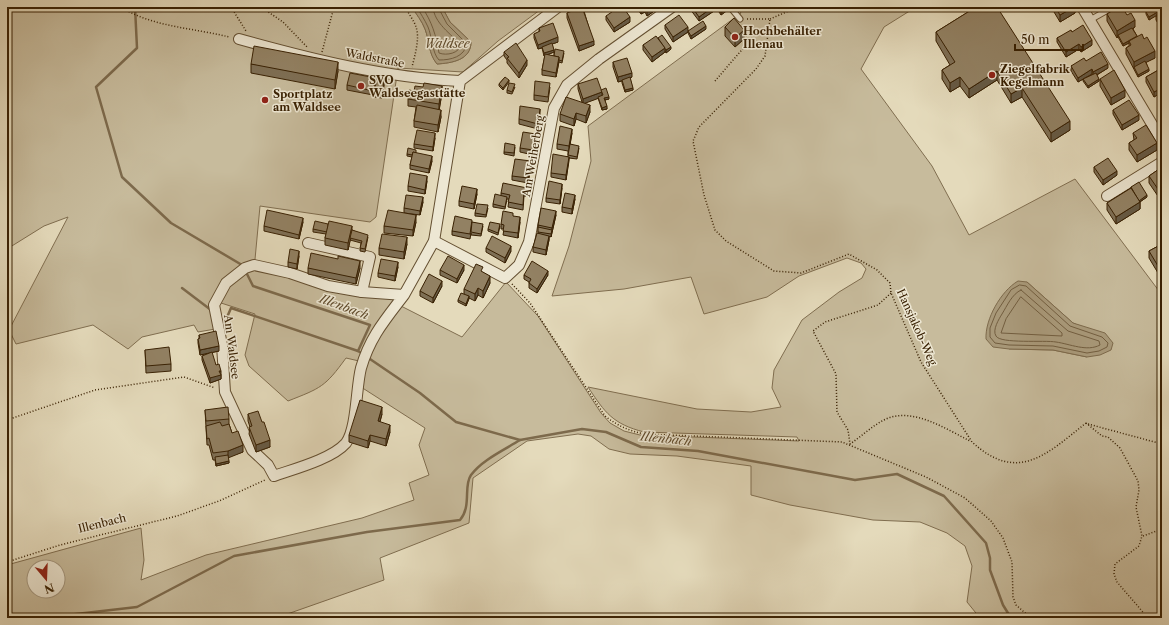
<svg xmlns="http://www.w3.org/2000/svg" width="1169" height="625" viewBox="0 0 1169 625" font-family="'Libre Caslon Text',serif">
<rect width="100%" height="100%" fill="#e4dabb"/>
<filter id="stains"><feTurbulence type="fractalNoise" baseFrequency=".005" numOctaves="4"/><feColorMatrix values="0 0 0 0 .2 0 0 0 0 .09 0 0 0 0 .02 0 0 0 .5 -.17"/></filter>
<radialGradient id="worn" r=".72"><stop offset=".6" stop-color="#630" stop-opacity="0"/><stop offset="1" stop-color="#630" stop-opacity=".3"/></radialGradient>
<g fill="#c7bb9c" stroke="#806e50" fill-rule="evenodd">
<path d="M7,7H412C416,14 422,21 425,29C430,42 428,53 437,64C452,63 471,60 471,42L450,22L442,7H544L498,41L463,72L398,68L376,217L370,222L260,206L254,270L398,296L359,361L346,358C325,387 321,388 288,401L249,366L245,355L255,314L218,302L221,328L198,332L194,325L142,337L128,349L93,325L16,344L9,330L68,217L44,226L7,249Z"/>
<path d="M737,7H916L884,27L861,69L932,166L969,235L1075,179L1162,295V618H980L967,602L972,566L965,546L947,533L920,522L873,520L790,505L751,495V466L677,456L630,454L609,449L591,436L578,434L527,441L473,478L469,523L380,558L384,580L276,618H7V565L141,528L144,560L141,580L206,555L362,518L414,500L409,483L429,475L419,445L425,428L361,387L369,348L399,305L462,337L506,282L538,316L601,413L610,423L624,431L640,435L799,441L797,437L644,432C613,424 605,413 588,387L697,409L751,412L781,407L772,388L774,370L802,320L839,292L862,278L866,269L861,263L847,258L799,276L767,297L704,314L691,277L624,289L552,296L569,246L591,161L588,126L741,13ZM1027,282L1073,323L1087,329V357L1053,350L1009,349L993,311L1000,301ZM34,567H58V591H34Z"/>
</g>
<g fill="#aa9b7c" stroke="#7d6a4c">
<path d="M412,7H442L450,22L471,42C471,60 452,63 437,64C428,53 430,42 425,29C422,21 416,14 412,7Z"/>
<path d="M1018,281L1027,282L1073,323L1105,333L1113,343L1111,350L1100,355L1087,357L1053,350L1009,349L993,347L986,339C985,319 1001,291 1018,281Z"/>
</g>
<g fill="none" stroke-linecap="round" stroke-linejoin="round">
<g stroke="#725e40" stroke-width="1">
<path d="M417,7C420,13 425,20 428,27C432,36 432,53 439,60C451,60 464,57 467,44L447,24L438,7"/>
<path d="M422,7C432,22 436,35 439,53C447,56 459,53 461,45C451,34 434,23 433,7"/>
<polygon points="1020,285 1026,286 1070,326 1102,337 1108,343 1107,347 1099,351 1087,353 1053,346 1009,345 995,343 990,337 990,328 996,313 1011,290"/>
<path d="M1021,290L1068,331L1099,341L1100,345C1087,352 1070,344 1056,342C1045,340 1000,344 996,336C992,330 999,319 1002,314C1007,306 1012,294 1021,290Z"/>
<polygon points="1021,297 1062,333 1062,336 1001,333 1006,319"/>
</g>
<g stroke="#7d6a4c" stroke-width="2.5">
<polyline points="135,7 137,48 96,87 122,177 171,223 242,265"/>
<polyline points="247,274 253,286 370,325 358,351 363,354"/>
<polyline points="182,288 211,310"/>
<polyline points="228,315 231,308 358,351"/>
<polyline points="367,357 420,393 456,422 520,440 582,429 606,432 641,447 698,451 855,480 897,474 944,496 986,543 990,558 990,570 1003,605 1011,618"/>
<path d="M7,614L50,617L137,607L234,556L367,532L460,520C472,506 463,486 471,475C482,460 504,450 520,440"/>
</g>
<g stroke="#644f31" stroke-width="7">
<g id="service">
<polyline points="730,7 740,19"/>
<polyline points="1090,20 1113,7"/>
</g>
</g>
<g stroke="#644f31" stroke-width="12">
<g id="minor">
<polyline points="1082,7 1162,141"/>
<path d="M239,39C311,59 386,78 460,81"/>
<polyline points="1107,196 1162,162"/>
<polyline points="434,241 505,278 519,265 529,242 554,108 567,85 599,59 672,7"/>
<polyline points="308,243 370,257 362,292"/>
<path d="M404,295L362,292L328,286L290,273L254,265L245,268L226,283L214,305L222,345L225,392L252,450L268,465L274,476C294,469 332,459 346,443C357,428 356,387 361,368C370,337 385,320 404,295L434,241L460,81L558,7"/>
</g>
</g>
<g stroke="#392103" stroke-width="1.5" stroke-dasharray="1 2" stroke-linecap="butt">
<path d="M121,7C152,27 194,28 229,37"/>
<polyline points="231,7 246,31"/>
<polyline points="261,7 283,22 308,48"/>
<path d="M406,7C408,14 414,20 416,27C420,38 415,55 412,67"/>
<polyline points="234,11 260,7"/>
<path d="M747,19H770L765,56L756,69L699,127L693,141L704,195L715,230L726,241L774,271L801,273L849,254L877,270L890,283L891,293L921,362L972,442C1018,484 1047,454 1086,423"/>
<polyline points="770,19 798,7"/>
<polyline points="322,52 334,7"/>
<polyline points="715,81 746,45 748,40 743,26"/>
<path d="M512,284L530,303L605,416C618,426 629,431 645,434L842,442L926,477L965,498L991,521L1003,538L1012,562L1013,597L1016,605L1031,618"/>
<path d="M891,293L878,305L825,322L813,331L836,374L837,412L848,430L850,444C862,436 873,425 886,419C913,407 946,429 970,441"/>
<polyline points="7,420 95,390 184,377 215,388"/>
<polyline points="1086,423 1102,436 1108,437 1120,448 1138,481 1139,490 1136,507 1142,536 1139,546 1115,564 1114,574 1117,582 1148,618"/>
<polyline points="1088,424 1162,444"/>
<polyline points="1143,536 1162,529"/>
<polyline points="7,562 60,545 177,516 219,501 265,480"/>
</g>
<use href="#service" stroke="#ede7d3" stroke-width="5"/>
<use href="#minor" stroke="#ede7d3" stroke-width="10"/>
</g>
<g fill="#7e6f55" stroke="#392103" fill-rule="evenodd">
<polygon points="577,7 588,7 584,11 594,45 579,51 567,18 567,13 579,9"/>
<polygon points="636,7 660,7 647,16 645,12 641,14"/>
<polygon points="690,7 729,7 729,9 721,15 717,9 699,21 690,9"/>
<polygon points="976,7 1070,130 1051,142 1022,97 1011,103 997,80 969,98 960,86 950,92 942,79 942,70 950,65 936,41 936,32"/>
<polygon points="1051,7 1075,7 1075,13 1060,22"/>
<polygon points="1151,7 1159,7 1161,13 1162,12 1162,30 1156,20 1156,15 1149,20 1146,14 1146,12 1152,9"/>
<polygon points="1107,14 1127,15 1135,27 1133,29 1137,36 1155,58 1146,62 1149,71 1138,77 1126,54 1126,48 1129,46 1129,43 1123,46 1118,37 1117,38 1107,21"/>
<polygon points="606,16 630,22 614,32 606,20"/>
<polygon points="665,25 688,32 673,42 665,29"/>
<polygon points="725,27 744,39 735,47 725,36"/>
<path d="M539,28L558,42L552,44L554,52L564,53L562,63L559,62L556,77L542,75V70L545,55L544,56L542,48L538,49L534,38V34L539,32ZM554,52V56L547,55Z"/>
<polygon points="706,29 691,39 688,33 688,31"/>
<polygon points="1072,32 1092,45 1081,52 1079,49 1066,57 1057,42 1057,38"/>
<polygon points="658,38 671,49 666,53 665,51 665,52 652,62 643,50 643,45"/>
<polygon points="504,52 527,65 519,78 507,63 507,60 504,56"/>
<polygon points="1086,61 1108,68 1097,75 1099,81 1088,88 1083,81 1083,79 1078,82 1071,71 1071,66"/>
<polygon points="613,62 632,77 630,78 633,90 625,92 622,83 622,81 618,82 613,67"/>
<polygon points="251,64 338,71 335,89 251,73"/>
<polygon points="1162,68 1162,92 1154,97 1146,82 1146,77"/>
<polygon points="505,77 503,90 499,86 499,84"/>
<polygon points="376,78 373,95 347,90 347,85"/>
<polygon points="1100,79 1125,97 1111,105 1100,86"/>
<polygon points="578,84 601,90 609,99 605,100 607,109 602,110 598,98 584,103 590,112 586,123 576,119 574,126 560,121 560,114 582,102 578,89"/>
<polygon points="384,85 382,98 374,97 374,92"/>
<polygon points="515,87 512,94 507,93 507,90"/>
<polygon points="550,87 548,102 534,100 534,95"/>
<polygon points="414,91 442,93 439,110 441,117 438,132 414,127 414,121 416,107 408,106 408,99"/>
<polygon points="1162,102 1162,113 1159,108 1159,104"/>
<polygon points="1113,110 1139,120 1122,130 1113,114"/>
<polygon points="540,114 538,129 519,124 519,119"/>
<polygon points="572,133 570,144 579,148 577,159 569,158 566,180 551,177 551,173 568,156 568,151 557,149 557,144"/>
<polygon points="1133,133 1157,150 1137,162 1129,150 1129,143 1134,140"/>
<polygon points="435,138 433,151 414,148 414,144"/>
<polygon points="536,139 533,155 520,152 520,148"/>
<polygon points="515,147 514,156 504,154 504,152"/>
<polygon points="416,153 432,161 429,173 410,169 410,165 412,157 407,156 407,154"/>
<polygon points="531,166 528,183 512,180 512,176"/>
<polygon points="1094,167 1117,175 1103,185 1094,172"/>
<polygon points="1162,167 1162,202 1149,183 1149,176"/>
<polygon points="427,181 425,194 408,191 408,186"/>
<polygon points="1131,187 1147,197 1140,202 1140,209 1116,224 1107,210 1107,203 1131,188"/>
<polygon points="527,188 526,196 524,196 523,210 508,207 509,199 507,199 505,209 493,207 493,204 501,195 501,193"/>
<polygon points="562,188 560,204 546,202 546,198"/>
<polygon points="477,194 474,209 459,206 459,201"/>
<polygon points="575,199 572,214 562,212 562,207"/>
<polygon points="423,202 420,215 404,213 404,208"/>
<polygon points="488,208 486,217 475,216 475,213"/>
<polygon points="1162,209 1162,219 1158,214 1158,212"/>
<polygon points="556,215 551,237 549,236 549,240 546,255 533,252 533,247 538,233 538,225"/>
<polygon points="513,216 520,222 518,238 503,235 504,229 501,229 501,224"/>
<polygon points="303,222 299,239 264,231 264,226"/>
<polygon points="416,222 413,236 384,233 384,226"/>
<polygon points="472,222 483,226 481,236 471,235 471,233 470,239 452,235 452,231"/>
<polygon points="500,226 498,235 488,231 488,229"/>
<polygon points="313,229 352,230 368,237 365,252 360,251 361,243 350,240 348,250 325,245 325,238 326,234 313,232"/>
<polygon points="407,244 404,259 379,255 379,248"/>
<polygon points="1162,244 1162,270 1158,273 1149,258 1149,251"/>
<polygon points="486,248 511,251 505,263 486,252"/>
<polygon points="299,256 297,269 288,267 288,262"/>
<polygon points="398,267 395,281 378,277 378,273"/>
<polygon points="308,268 360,268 356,284 308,274"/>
<polygon points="440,270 464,270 457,283 440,275"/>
<polygon points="483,272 490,283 483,298 478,295 475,301 469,298 466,306 458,302 458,300 464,294 464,289"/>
<polygon points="524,275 548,275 537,293 529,288 529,282 524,279"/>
<polygon points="442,286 433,303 420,296 420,291"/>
<polygon points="199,335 219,351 200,355 198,343 198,339 199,339"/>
<polygon points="145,350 171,364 171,371 146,373"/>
<polygon points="202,356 216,365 221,375 221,379 210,383 202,360"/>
<polygon points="205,410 229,419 229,424 232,433 243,452 228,457 229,463 216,466 215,460 213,460 209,445 207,445"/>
<polygon points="248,414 262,422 270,447 256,452 249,434 250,427 248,421"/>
<polygon points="382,414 380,422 390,432 386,446 370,441 368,448 349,442 349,435"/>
</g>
<g fill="#665a45" stroke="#392103">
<polygon points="585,7 588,7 582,12 582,10"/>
<polygon points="642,7 645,7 645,12 641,14 641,8"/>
<polygon points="650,7 660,7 647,16 647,9"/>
<polygon points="713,7 717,7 717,9 699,21 699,17"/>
<polygon points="729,7 729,9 721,15 721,13"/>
<polygon points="1074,7 1075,7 1075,13 1060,22 1060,15"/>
<polygon points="1161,10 1161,13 1149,20 1149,17"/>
<polygon points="630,17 630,22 614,32 614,28"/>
<polygon points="1135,20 1135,27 1119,37 1118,35 1118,37 1117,38 1117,31"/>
<polygon points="706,26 706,29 691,39 691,36"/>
<polygon points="688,27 688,32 673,42 673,37"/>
<polygon points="744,30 744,39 735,47 735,38"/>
<polygon points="558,37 558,42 538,49 538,45"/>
<polygon points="1092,40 1092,45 1081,52 1081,47"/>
<polygon points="594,41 594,45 579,51 579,46"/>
<polygon points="1129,41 1129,43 1123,46 1123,44"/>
<polygon points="1079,44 1079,49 1066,57 1066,52"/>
<polygon points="671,47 671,49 666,53 666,50"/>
<polygon points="665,48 665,52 652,62 652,57"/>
<polygon points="554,50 554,52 544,56 544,53"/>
<polygon points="1155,51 1155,58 1135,68 1134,67 1134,69 1134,62"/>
<polygon points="559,57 559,61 556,77 556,73"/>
<polygon points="527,60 527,65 519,78 519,73"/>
<polygon points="338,62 338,71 335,89 335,80"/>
<polygon points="1108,64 1108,68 1093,77 1093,72"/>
<polygon points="1092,69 1092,74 1078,82 1078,78"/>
<polygon points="1149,69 1149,71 1138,77 1138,75"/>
<polygon points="997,71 997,80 969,98 969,89"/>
<polygon points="632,73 632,77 618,82 618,77"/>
<polygon points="960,77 960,86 950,92 950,83"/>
<polygon points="376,78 376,83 373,95 373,91"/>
<polygon points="1099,79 1099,81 1088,88 1088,86"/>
<polygon points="509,80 509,82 503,90 503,88"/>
<polygon points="384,81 384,85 382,98 382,93"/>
<polygon points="442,86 442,93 439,111 439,104"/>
<polygon points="633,88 633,90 625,92 625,90"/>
<polygon points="1022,88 1022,97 1011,103 1011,94"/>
<polygon points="1162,88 1162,92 1154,97 1154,92"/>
<polygon points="1125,90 1125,97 1111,105 1111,98"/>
<polygon points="602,92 602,97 583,104 583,99"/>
<polygon points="609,97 609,99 604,100 604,98"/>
<polygon points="590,105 590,112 586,123 586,116"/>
<polygon points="607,106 607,109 602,110 602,108"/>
<polygon points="540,109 540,114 538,129 538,124"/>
<polygon points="441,110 441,117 438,132 438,125"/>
<polygon points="576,113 576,119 574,126 574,119"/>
<polygon points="1139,115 1139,120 1122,130 1122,125"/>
<polygon points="1070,121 1070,130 1051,142 1051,133"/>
<polygon points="572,129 572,133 569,151 569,146"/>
<polygon points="435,133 435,138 433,151 433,147"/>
<polygon points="536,134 536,139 533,155 533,150"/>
<polygon points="1157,143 1157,150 1137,162 1137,155"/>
<polygon points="432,156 432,161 429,173 429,169"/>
<polygon points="569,157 569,161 566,180 566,175"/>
<polygon points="531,161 531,166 528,183 528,178"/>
<polygon points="1117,171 1117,175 1103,185 1103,180"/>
<polygon points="427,176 427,181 425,194 425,190"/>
<polygon points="562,184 562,188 560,204 560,200"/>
<polygon points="477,189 477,194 474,209 474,204"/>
<polygon points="575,195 575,199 572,214 572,209"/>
<polygon points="1147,195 1147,197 1138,203 1138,201"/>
<polygon points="423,197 423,202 420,215 420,211"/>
<polygon points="1140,202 1140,209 1116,224 1116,217"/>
<polygon points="556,211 556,215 551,237 552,228"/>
<polygon points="416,215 416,222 413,236 413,230"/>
<polygon points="520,217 520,222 518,238 518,233"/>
<polygon points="303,218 303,222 299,239 299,235"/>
<polygon points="352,226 352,233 348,250 348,243"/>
<polygon points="549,236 549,240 546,255 546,250"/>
<polygon points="407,237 407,244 404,259 404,252"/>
<polygon points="511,246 511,251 505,263 505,258"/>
<polygon points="299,251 299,256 297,269 297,264"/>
<polygon points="360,261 360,268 356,284 356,278"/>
<polygon points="398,262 398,267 395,281 395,276"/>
<polygon points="1162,263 1162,270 1158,273 1158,266"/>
<polygon points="464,265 464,270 457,283 457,279"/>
<polygon points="548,271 548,275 537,293 537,289"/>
<polygon points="490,276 490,283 483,298 483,291"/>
<polygon points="442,281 442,286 433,303 433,298"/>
<polygon points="478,288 478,295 475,301 475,294"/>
<polygon points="469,296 469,299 466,306 466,304"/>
<polygon points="219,346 219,351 200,355 200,350"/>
<polygon points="219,371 221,371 221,379 210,383 210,378"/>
<polygon points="382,407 382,414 378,428 378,421"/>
<polygon points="390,425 390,432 386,446 386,439"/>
<polygon points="370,435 370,441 368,448 368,441"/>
<polygon points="270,440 270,447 256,452 256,445"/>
<polygon points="243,445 243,452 228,458 228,451"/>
<polygon points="229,461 229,463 216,466 216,464"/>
</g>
<g fill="#928163" stroke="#392103">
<polygon points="579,7 585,7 583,9 582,7 580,8"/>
<polygon points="582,7 594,41 579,46 567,13"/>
<polygon points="619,7 623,7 630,17 614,28 606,16"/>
<polygon points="692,7 713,7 699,17"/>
<polygon points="717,7 729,7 721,13"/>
<polygon points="976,7 997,7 1070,121 1051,133 1022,88 1011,94 997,71 969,89 960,77 950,83 942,70 955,62 936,32"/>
<polygon points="1055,7 1074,7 1060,15"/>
<polygon points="1118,7 1122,7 1127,15 1131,13 1135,20 1117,31 1107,14"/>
<polygon points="1155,7 1159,7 1161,10 1149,17 1146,12"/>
<polygon points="1162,12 1162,25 1156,15"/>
<polygon points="679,15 688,27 673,37 665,25"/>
<polygon points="734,18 744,30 735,38 725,27"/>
<polygon points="703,21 706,26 691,36 688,31"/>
<polygon points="553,23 558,37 538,45 534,34 540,31 539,28"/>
<polygon points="1083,25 1092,40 1081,47 1079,44 1066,52 1057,38 1071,30 1072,32"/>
<polygon points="1132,28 1137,36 1123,44 1118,35"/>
<polygon points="1162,33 1162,39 1161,39 1159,34"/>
<polygon points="1142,34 1144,39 1147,37 1155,51 1134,62 1126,48 1131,45 1129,41"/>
<polygon points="662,35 671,47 666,50 658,38"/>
<polygon points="656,36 665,48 652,57 643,45"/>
<polygon points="516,43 527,60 519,73 507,58 509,57 504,52"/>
<polygon points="552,43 554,50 544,53 542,47"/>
<polygon points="254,46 338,62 335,80 251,64"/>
<polygon points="555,49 564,51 562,61 559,60 559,57 554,56"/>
<polygon points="1101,52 1108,64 1093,72 1092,69 1078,78 1071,66 1084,58 1086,61"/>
<polygon points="545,54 559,57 556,73 542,70"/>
<polygon points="627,58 632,73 618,77 613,62"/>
<polygon points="1145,61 1149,69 1138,75 1134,67"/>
<polygon points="1162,68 1162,88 1154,92 1146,77"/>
<polygon points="1114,70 1125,90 1111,98 1100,79"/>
<polygon points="350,73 376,78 373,91 347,85"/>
<polygon points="1096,73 1099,79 1088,86 1083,79"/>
<polygon points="505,77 509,80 503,88 499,84"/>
<polygon points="630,77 633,88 625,90 622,80"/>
<polygon points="597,78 602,92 583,99 578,84"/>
<polygon points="377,79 384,81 382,93 374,92"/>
<polygon points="535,81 550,83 548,97 534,95"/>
<polygon points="424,83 442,86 439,104 408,99 409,90 414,91 415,86 423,87"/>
<polygon points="509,83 515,84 512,92 507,90"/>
<polygon points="606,88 609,97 604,98 607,106 602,108 598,97 603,95 601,90"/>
<polygon points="566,97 590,105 586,116 576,113 574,119 560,114"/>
<polygon points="1129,100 1139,115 1122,125 1113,110"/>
<polygon points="1162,102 1162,108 1159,104"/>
<polygon points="417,105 441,110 438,125 414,121"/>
<polygon points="520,106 540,109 538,124 519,119"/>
<polygon points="1146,125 1157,143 1137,155 1129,143 1137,138 1133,133"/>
<polygon points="560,126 572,129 569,146 557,144"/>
<polygon points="417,130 435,133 433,147 414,144"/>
<polygon points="523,132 536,134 533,150 520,148"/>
<polygon points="505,143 515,145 514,153 504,152"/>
<polygon points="570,144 579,146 577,157 568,155"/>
<polygon points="408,148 416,150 416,153 413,152 412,155 407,154"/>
<polygon points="413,152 432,156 429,169 410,165"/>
<polygon points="553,154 569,157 566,175 551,173"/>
<polygon points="1108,158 1117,171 1103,180 1094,167"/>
<polygon points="515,159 531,161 528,178 512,176"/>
<polygon points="1162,167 1162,195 1149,176"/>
<polygon points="410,173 427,176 425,190 408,186"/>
<polygon points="549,181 562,184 560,200 546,198"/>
<polygon points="1139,182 1147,195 1139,201 1131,187"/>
<polygon points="503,183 527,188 526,191 524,191 523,205 508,202 510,195 501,193"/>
<polygon points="462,186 477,189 474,204 459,201"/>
<polygon points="1131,188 1140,202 1116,217 1107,203"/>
<polygon points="565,193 575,195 572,209 562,207"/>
<polygon points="495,194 507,197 505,207 493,204"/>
<polygon points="406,195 423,197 420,211 404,208"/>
<polygon points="477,204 488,205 486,215 475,213"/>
<polygon points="541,208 556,211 552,228 538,225"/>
<polygon points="1162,209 1162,217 1158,212"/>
<polygon points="267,210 303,218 299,235 264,226"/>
<polygon points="388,210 416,215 413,230 384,226"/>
<polygon points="503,211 513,213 513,216 520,217 518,233 503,231 504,225 501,224"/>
<polygon points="455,216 472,220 470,234 452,231"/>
<polygon points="315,221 328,224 327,232 313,229"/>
<polygon points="329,221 352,226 348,243 325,238"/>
<polygon points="472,222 483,224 481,234 471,232"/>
<polygon points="490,222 500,224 498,233 488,229"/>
<polygon points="538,227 552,230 551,234 538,232"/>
<polygon points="352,230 368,235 365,249 360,248 362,241 350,238"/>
<polygon points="537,233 549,236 546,250 533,247"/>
<polygon points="382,234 407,237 404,252 379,248"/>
<polygon points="492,236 511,246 505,258 486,248"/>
<polygon points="1162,244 1162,263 1158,266 1149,251"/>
<polygon points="290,249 299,251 297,264 288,262"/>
<polygon points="311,253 338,259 338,256 360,261 356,278 308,268"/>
<polygon points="448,256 464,265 457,279 440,270"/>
<polygon points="381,259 398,262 395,276 378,273"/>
<polygon points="532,261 548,271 537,289 529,283 531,279 524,275"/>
<polygon points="476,264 483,267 481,271 490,276 483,291 478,288 475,294 464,289"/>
<polygon points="429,274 442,281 433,298 420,291"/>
<polygon points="461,293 469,296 466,304 458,300"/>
<polygon points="216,331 219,346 200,350 198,339 200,338 199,335"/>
<polygon points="169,347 171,364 146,366 145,350"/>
<polygon points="212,352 216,365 219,364 221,371 219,371 221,375 210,378 202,356"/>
<polygon points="360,400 382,407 378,421 390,425 386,439 370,435 368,441 349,435"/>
<polygon points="228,407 229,419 206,421 205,410"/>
<polygon points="258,411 262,422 264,422 270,440 256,445 249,427 252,426 248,414"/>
<polygon points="220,422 222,426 229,424 232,433 238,431 243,445 228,451 213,453 209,438 207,439 206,426"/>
<polygon points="228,455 229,461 216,464 215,457"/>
</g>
<g fill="#8f2418" stroke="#ede7d3" stroke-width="1.5">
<circle cx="735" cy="37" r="4"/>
<circle cx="992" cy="75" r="4"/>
<circle cx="361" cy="86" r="4"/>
<circle cx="265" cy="100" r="4"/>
</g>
<g text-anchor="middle" stroke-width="3" stroke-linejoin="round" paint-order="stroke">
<g font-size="11" font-weight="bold" fill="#392103" stroke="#ede7d3" text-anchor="start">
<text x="743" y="35">Hochbehälter<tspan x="743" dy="13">Illenau</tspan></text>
<text x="1000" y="73">Ziegelfabrik<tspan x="1000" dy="13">Kegelmann</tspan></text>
<text x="369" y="84">SVO<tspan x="369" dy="13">Waldseegasttätte</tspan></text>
<text x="273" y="98">Sportplatz<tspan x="273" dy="13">am Waldsee</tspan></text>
</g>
<g font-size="11" fill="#392103" stroke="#ede7d3">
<text transform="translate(375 58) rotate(11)" y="4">Waldstraße</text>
<text transform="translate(533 156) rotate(-80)" y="4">Am Weiherberg</text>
<text transform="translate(917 327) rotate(66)" y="4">Hansjakob-Weg</text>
<text transform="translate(232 347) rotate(83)" y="4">Am Waldsee</text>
<text transform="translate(102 523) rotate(-14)" y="4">Illenbach</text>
</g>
<g font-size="12" font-style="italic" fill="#614c2d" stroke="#ede7d3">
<text x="447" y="48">Waldsee</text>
<text transform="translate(344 307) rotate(20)" y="4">Illenbach</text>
<text transform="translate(666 439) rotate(6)" y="4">Illenbach</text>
</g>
</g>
<rect width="1169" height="625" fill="none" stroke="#e4dabb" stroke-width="24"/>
<rect x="8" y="8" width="1153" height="609" fill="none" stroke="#392103" stroke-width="2"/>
<rect x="12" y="12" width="1145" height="601" fill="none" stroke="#392103"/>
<g transform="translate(46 579) rotate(161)"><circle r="19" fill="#ede7d3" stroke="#a59880"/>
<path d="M0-3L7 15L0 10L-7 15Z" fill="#8f2418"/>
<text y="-6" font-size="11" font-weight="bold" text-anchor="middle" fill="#392103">N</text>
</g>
<path d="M1015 44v6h68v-6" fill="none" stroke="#392103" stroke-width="2"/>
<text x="1021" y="44" font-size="12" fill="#392103" stroke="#ede7d3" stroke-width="3" paint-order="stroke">50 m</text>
<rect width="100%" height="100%" filter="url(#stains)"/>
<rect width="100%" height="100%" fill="url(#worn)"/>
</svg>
